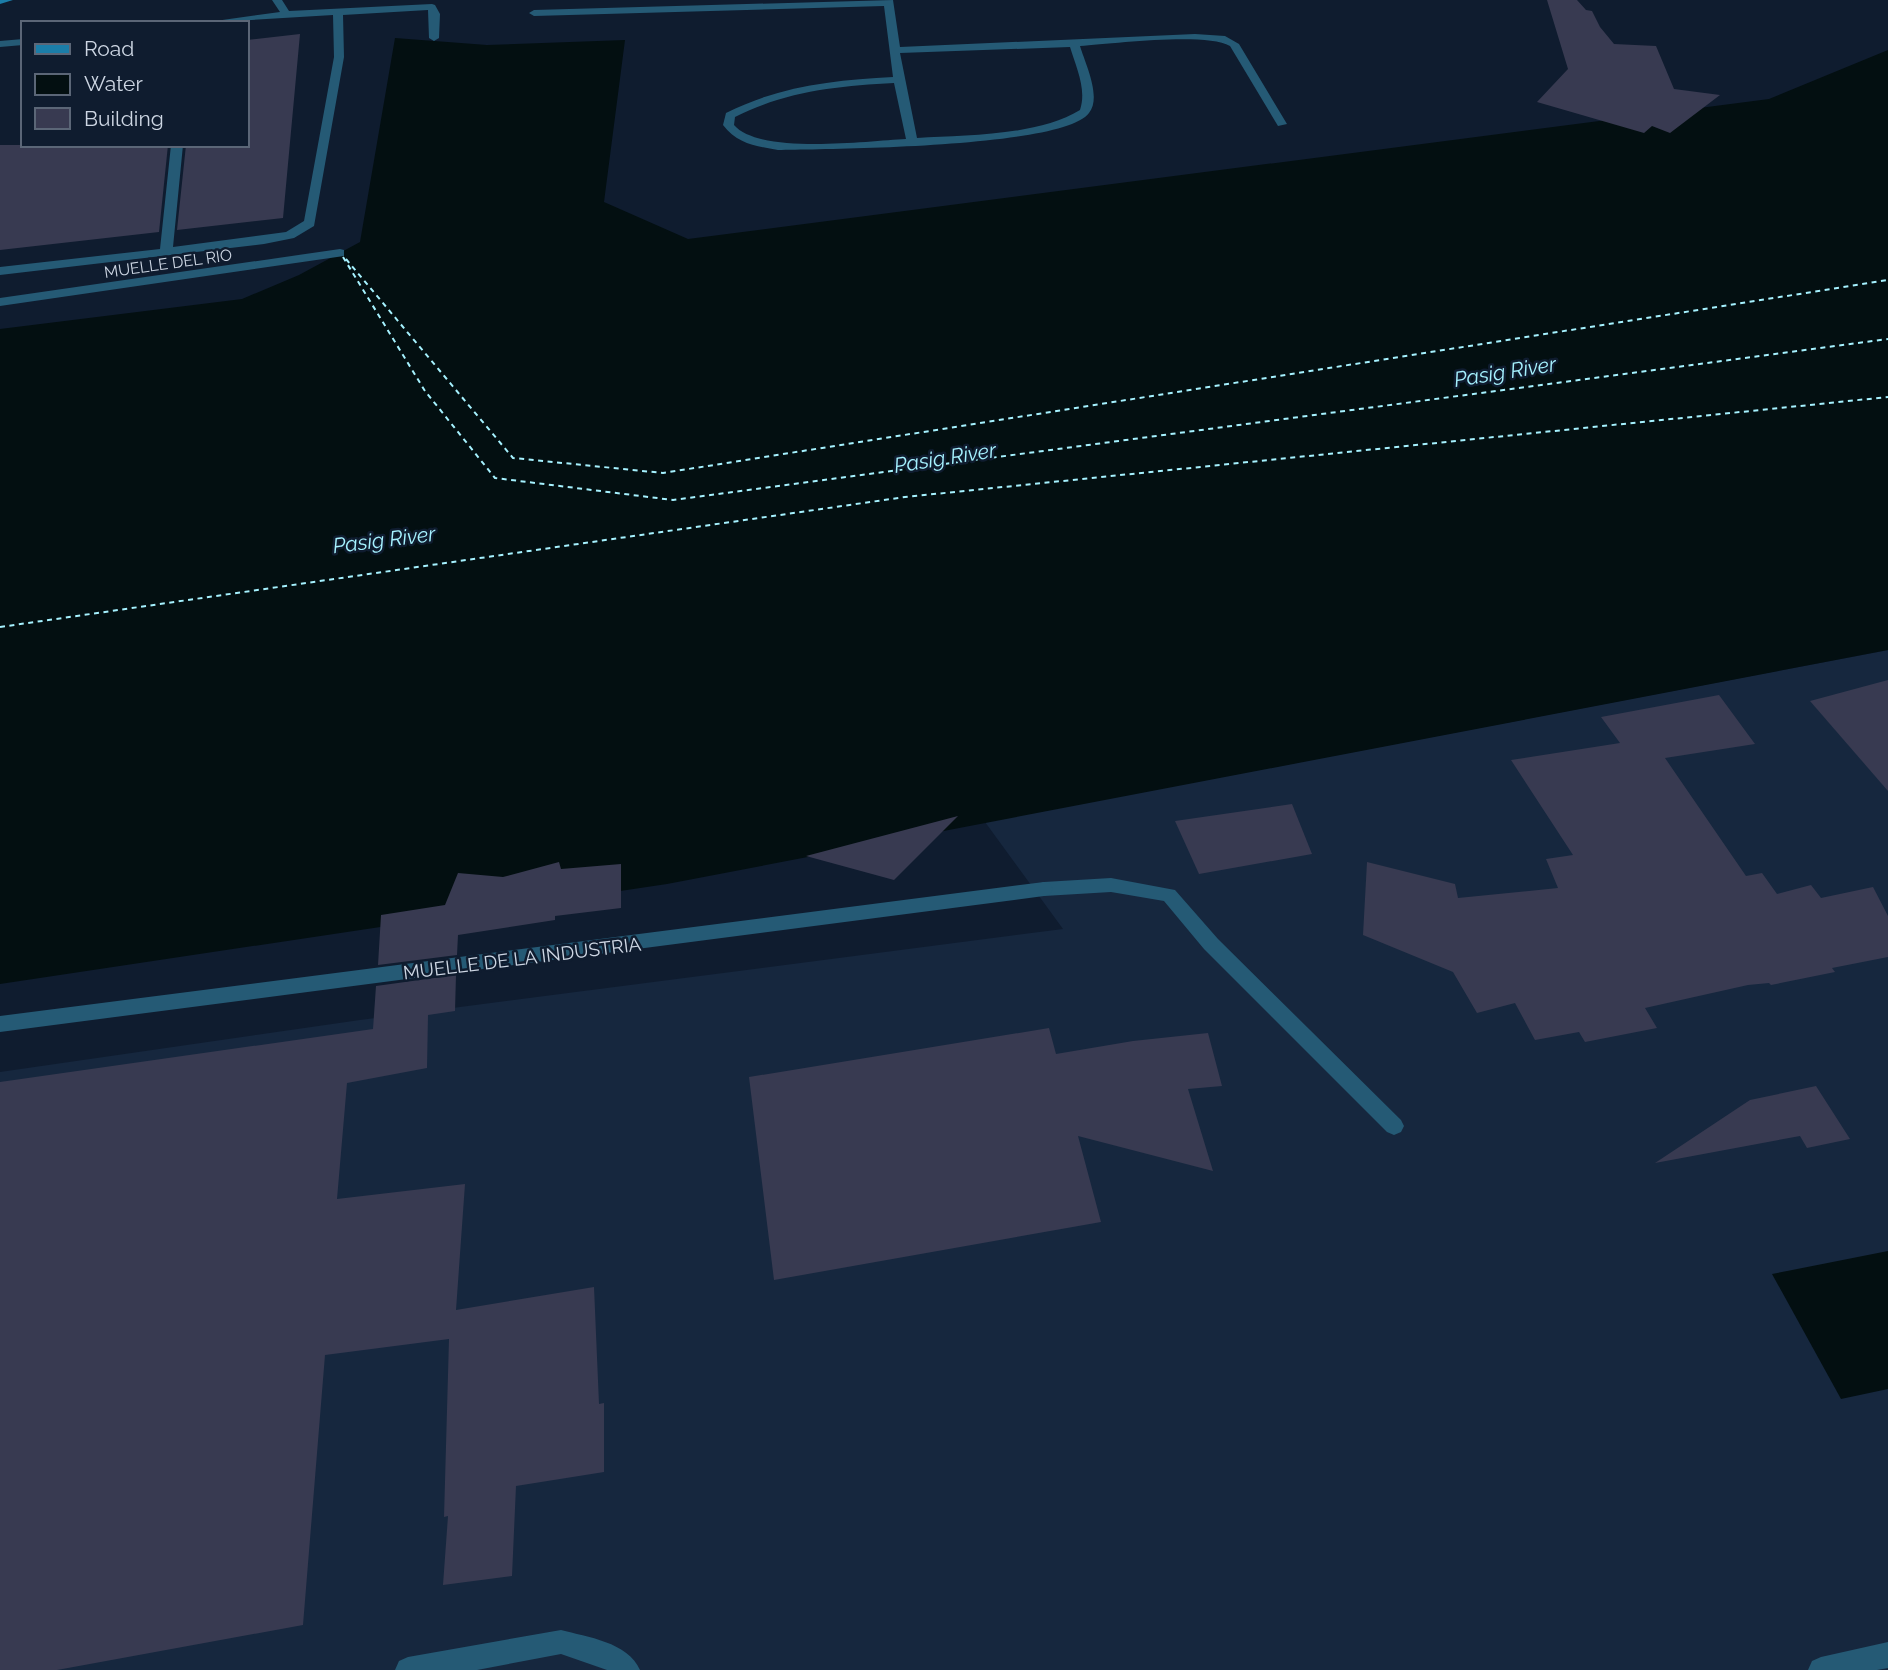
<svg xmlns="http://www.w3.org/2000/svg" width="1888" height="1670" viewBox="0 0 1888 1670" font-family="Raleway,sans-serif">
<rect width="100%" height="100%" fill="#0f1c2f"/>
<polygon fill="#16273e" points="1888,650 1888,1670 0,1670 0,1072 360,1020 1063,929 985,822"/>
<g fill="#030f11">
<polygon points="395,38 487,45 625,40 604,202 688,239 1769,99 1888,50 1888,650 667,884 0,984 0,329 242,299 299,275 360,242"/>
<polygon points="1888,1251 1888,1389 1841,1399 1772,1274"/>
</g>
<g fill="none" stroke-linecap="round" stroke-linejoin="round">
<g stroke="#a6f2ff" stroke-width="2" stroke-dasharray="5 4.5" stroke-linecap="butt">
<polyline points="343,257 425,391 495,478 673,500 1888,339"/>
<polyline points="346,259 513,458 663,473 1888,280"/>
<polyline points="0,627 905,497 1888,397"/>
</g>
</g>
<g fill="#383a51">
<polygon points="1547,0 1577,0 1586,10 1592,11 1600,27 1614,44 1656,46 1674,89 1720,95 1670,133 1652,126 1644,133 1537,102 1568,69"/>
<polygon points="300,34 283,218 177,230 186,145 247,145 247,40"/>
<polygon points="0,145 168,145 159,232 0,250"/>
<polygon points="1888,680 1888,791 1810,701"/>
<polygon points="1719,695 1755,744 1665,758 1746,876 1762,873 1777,894 1811,885 1821,898 1873,887 1888,916 1888,957 1832,968 1835,972 1771,985 1769,983 1748,985 1645,1008 1657,1028 1585,1042 1579,1032 1535,1040 1515,1003 1477,1013 1453,972 1363,935 1367,862 1455,884 1458,898 1558,888 1546,859 1573,855 1511,760 1620,743 1601,717"/>
<polygon points="1292,804 1312,854 1199,874 1175,821"/>
<polygon points="958,816 894,880 806,856"/>
<polygon points="559,862 561,869 621,864 621,908 555,916 555,920 458,935 457,955 378,965 381,915 445,905 458,873 503,877"/>
<polygon points="456,975 455,1011 428,1015 427,1068 347,1083 337,1199 465,1184 456,1310 594,1287 599,1404 604,1403 604,1472 516,1486 512,1576 443,1585 448,1516 444,1517 449,1339 325,1355 303,1625 57,1670 0,1670 0,1082 373,1029 376,986"/>
<polygon points="1049,1028 1056,1054 1133,1041 1208,1033 1222,1086 1188,1089 1213,1171 1078,1136 1101,1222 774,1280 749,1077"/>
<polygon points="1816,1086 1850,1139 1807,1148 1800,1136 1655,1163 1750,1100"/>
</g>
<g fill="none" stroke-linecap="round" stroke-linejoin="round">
<g fill="#255a75" fill-rule="evenodd">
<polygon points="272,0 282,0 289,11 432,4 435,5 440,14 439,38 434,41 429,38 428,10 343,15 344,57 314,226 294,238 264,244 0,275 0,267 160,249 171,145 183,145 173,247 286,232 304,221 334,57 333,15 201,23 280,12"/>
<path d="M893,0L900,47L1195,34L1225,36L1239,44L1287,124L1278,126L1230,46C1205,32 1112,44 1080,46C1085,63 1102,97 1089,113C1063,148 829,149 778,150C756,146 737,144 723,125L726,113C779,86 835,80 893,77L884,6L534,16L529,13L534,10ZM1070,47C1076,67 1087,89 1080,110C1038,136 966,135 917,138L900,53ZM894,83L906,139C866,141 760,155 734,125L735,117C786,91 838,86 894,83Z"/>
<polygon points="23,39 23,45 0,47 0,41"/>
<polygon points="340,249 344,250 344,256 0,306 0,298"/>
<polygon points="1111,878 1175,890 1218,939 1401,1120 1404,1126 1401,1132 1394,1135 1387,1132 1204,949 1164,901 1111,892 1044,896 1038,894 1035,889 1038,884 1044,882"/>
<path d="M561,1630C587,1637 628,1642 640,1670H607L561,1654L477,1670H395L399,1661L408,1657Z"/>
<polygon points="1888,1642 1888,1668 1877,1670 1808,1670 1812,1661 1821,1657"/>
</g>
<polygon fill="#255a75" fill-rule="evenodd" points="1044,882 1050,884 1053,889 1050,894 1044,896 0,1032 0,1016"/>
<polygon fill="#1b7da8" fill-rule="evenodd" points="0,0 13,0 0,4"/>
</g>
<g text-anchor="middle" stroke-width="5" stroke-linejoin="round" paint-order="stroke">
<g font-size="16" fill="#cdd6e3" stroke="#0f1c2f">
<text transform="translate(168 263) rotate(-8)" y="6">MUELLE DEL RIO</text>
</g>
<g font-size="19" fill="#cdd6e3" stroke="#0f1c2f">
<text transform="translate(522 958) rotate(-7)" y="7">MUELLE DE LA INDUSTRIA</text>
</g>
<g font-size="21" font-style="italic" fill="#a6f2ff" stroke="#0f1c2f">
<text transform="translate(1505 372) rotate(-9)" y="7">Pasig River</text>
<text transform="translate(945 458) rotate(-9)" y="7">Pasig River</text>
<text transform="translate(384 540) rotate(-7)" y="7">Pasig River</text>
</g>
</g>
<rect x="21" y="21" width="228" height="126" fill="#0f1c2f" stroke="#5b6677" stroke-width="2"/>
<rect x="35" y="44" width="35" height="10" fill="#1b7da8" stroke="#5b6677" stroke-width="2"/>
<text x="84" y="56" font-size="21" fill="#cdd6e3">Road</text>
<rect x="35" y="74" width="35" height="21" fill="#030f11" stroke="#5b6677" stroke-width="2"/>
<text x="84" y="91" font-size="21" fill="#cdd6e3">Water</text>
<rect x="35" y="108" width="35" height="21" fill="#383a51" stroke="#5b6677" stroke-width="2"/>
<text x="84" y="126" font-size="21" fill="#cdd6e3">Building</text>
</svg>
